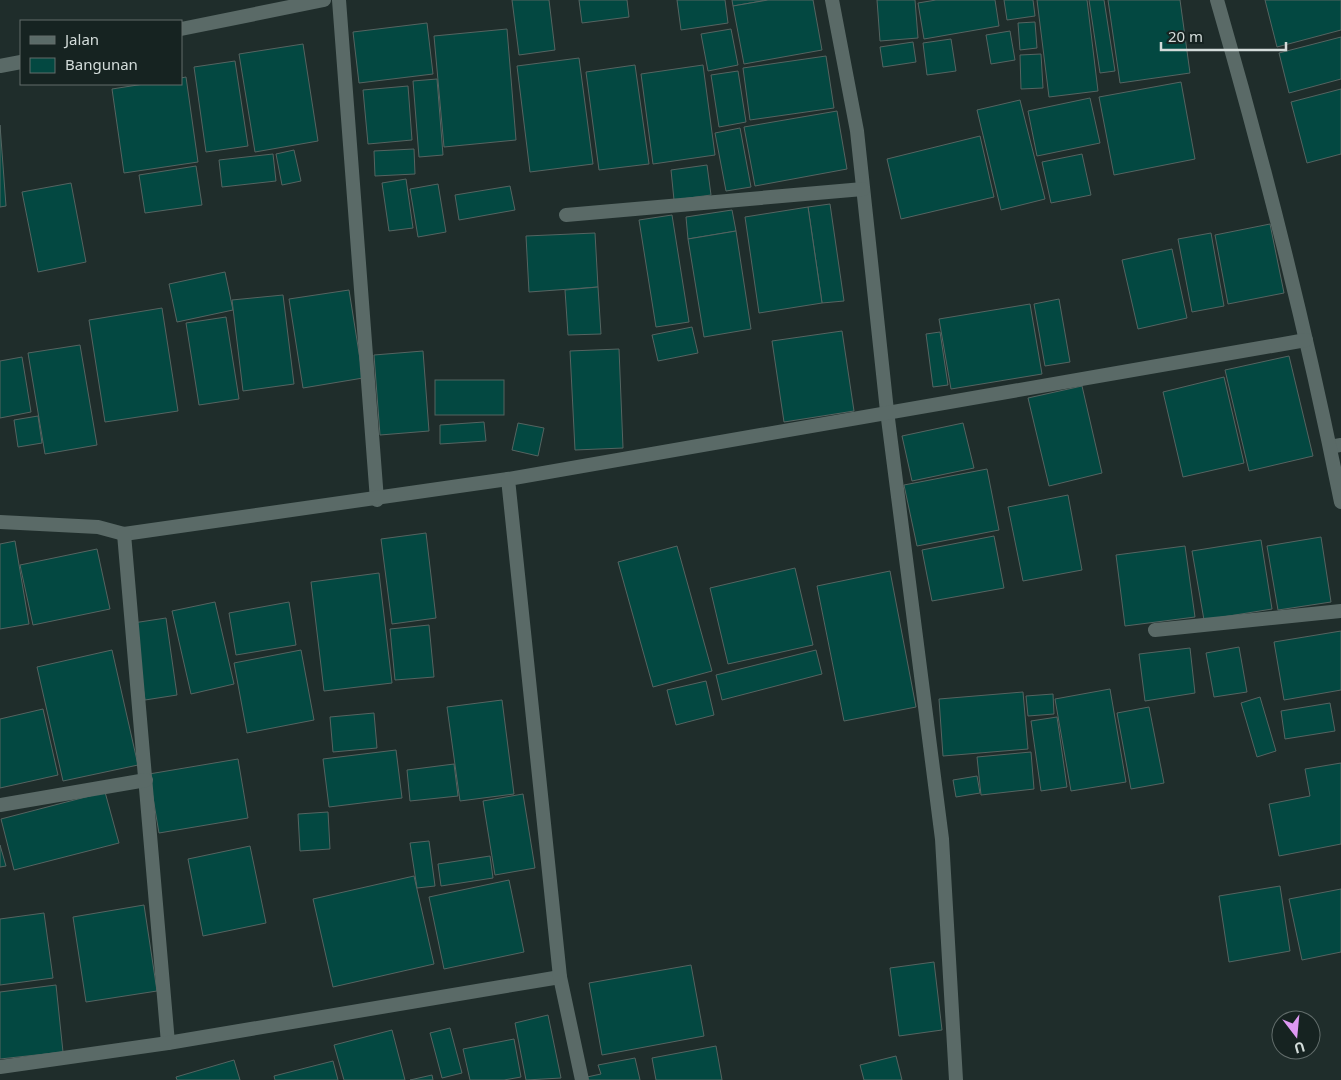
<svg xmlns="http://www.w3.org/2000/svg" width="1341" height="1080" viewBox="0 0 1341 1080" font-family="'Noto Sans',sans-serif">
<rect width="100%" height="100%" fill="#1f2d2b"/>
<g fill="#034841" stroke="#556461">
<polygon points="512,0 549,0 555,50 519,55"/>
<polygon points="579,0 627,0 629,17 582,23"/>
<polygon points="677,0 725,0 728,23 681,30"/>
<polygon points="732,0 768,0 733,6"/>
<polygon points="768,0 813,0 822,50 744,64 733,6"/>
<polygon points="877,0 915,0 918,38 880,41"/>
<polygon points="936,0 995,0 999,26 924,39 918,3"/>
<polygon points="1004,0 1033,0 1035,16 1007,20"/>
<polygon points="1037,0 1087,0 1098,91 1049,97"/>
<polygon points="1089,0 1104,0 1115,71 1100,73"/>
<polygon points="1108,0 1180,0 1190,73 1120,83"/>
<polygon points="1265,0 1341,0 1341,30 1277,47"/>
<polygon points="1035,22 1037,48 1020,50 1018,23"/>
<polygon points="427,23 433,74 359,83 353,32"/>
<polygon points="507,29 516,140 444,147 434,36"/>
<polygon points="731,29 738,65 708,71 701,34"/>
<polygon points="1010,31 1015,60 991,64 986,35"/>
<polygon points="1341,37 1341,79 1289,93 1279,53"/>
<polygon points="951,39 956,71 927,75 923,43"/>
<polygon points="913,42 916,62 883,67 880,47"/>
<polygon points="303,44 318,141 255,152 239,54"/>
<polygon points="1041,54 1043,88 1021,89 1020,55"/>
<polygon points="826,56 834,108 750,120 743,68"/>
<polygon points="579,58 593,164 530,172 517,66"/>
<polygon points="235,61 248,146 206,152 194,67"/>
<polygon points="635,65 649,164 599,170 586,72"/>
<polygon points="703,65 715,155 653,164 641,74"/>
<polygon points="738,71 746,122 719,127 711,75"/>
<polygon points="186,77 198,162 124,173 112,89 144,84 181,84 181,78"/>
<polygon points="437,79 443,155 419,157 413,81"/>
<polygon points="1181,82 1195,159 1114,175 1099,97"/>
<polygon points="408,86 412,140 368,144 363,90"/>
<polygon points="1341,89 1341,154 1307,163 1291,102"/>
<polygon points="1090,98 1100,143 1037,156 1028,111"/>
<polygon points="1020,100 1045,199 1001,210 977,110"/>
<polygon points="837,111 847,169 755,186 744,127"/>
<polygon points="0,125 6,206 0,207"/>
<polygon points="740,128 751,187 726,191 715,133"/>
<polygon points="980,136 994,197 901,219 887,159"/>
<polygon points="414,149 415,174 375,176 374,151"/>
<polygon points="294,150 301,181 282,185 276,154"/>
<polygon points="273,154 276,181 222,187 219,160"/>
<polygon points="1082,154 1091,195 1051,203 1042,162"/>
<polygon points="707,165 711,195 674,200 671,170"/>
<polygon points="196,166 202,205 145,213 139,175"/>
<polygon points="406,179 413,228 389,231 382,183"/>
<polygon points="71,183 86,262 38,272 22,192"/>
<polygon points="438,184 446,232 418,237 410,189"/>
<polygon points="510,186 515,210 459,220 455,195"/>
<polygon points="830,204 844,301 822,303 808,207"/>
<polygon points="808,207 822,303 759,313 745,217"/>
<polygon points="732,210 736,231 688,239 686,217"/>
<polygon points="672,215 689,322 656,327 639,220"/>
<polygon points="1270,224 1284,293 1228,304 1215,235"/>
<polygon points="736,231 751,329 704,337 688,239"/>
<polygon points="595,233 598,287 529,292 526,236"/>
<polygon points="1211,233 1224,306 1192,312 1178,239"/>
<polygon points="1172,249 1187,318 1138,329 1122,260"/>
<polygon points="225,272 233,310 177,322 169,284"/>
<polygon points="598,287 601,334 568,335 565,290"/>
<polygon points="349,290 363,378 303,388 289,299"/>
<polygon points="283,295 294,384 243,391 232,300"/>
<polygon points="1059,299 1070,362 1045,366 1034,304"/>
<polygon points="1030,304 1042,374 951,389 939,319"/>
<polygon points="162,308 178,411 105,422 89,320"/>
<polygon points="226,317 239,399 199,405 186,323"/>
<polygon points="692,327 698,353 658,361 652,335"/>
<polygon points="842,331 854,411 784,422 772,341"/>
<polygon points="940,332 948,385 933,387 926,334"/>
<polygon points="80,345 97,445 45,454 28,353"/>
<polygon points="619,349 623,448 575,450 570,351"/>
<polygon points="423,351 429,431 380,435 374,355"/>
<polygon points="1289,356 1313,456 1249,471 1225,370"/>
<polygon points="22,357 31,412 0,418 0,361"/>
<polygon points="1224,377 1244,463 1183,477 1163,392"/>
<rect x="435" y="380" width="69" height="35"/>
<polygon points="1082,386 1102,473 1049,486 1028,398"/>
<polygon points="38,416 42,443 18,447 14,420"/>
<polygon points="484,422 486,441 440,444 440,425"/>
<polygon points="518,423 544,428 538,456 512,450"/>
<polygon points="963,423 974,468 912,481 902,436"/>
<polygon points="987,469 999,530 917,546 904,485"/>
<polygon points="1068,495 1082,570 1023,581 1008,507"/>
<polygon points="426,533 436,618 392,624 381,539"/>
<polygon points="994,536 1004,588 932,601 922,550"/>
<polygon points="1321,537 1331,602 1278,610 1267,546"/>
<polygon points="1261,540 1272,609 1204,620 1192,551"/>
<polygon points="15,541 29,624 0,629 0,544"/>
<polygon points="677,546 712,671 653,687 618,562"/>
<polygon points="1185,546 1195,617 1125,626 1116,555"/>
<polygon points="97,549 110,609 33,625 20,565"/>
<polygon points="795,568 813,645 728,664 710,588"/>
<polygon points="890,571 916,707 844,721 817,586"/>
<polygon points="379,573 392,683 324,691 311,582"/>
<polygon points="215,602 234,684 191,694 172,611"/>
<polygon points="289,602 296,645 236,655 229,613"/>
<polygon points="166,618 177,695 145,700 133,623"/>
<polygon points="429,625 434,677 395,680 390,629"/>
<polygon points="1341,631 1341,690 1284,700 1274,642"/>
<polygon points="1239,647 1247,692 1214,697 1206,653"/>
<polygon points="1190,648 1195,693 1145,701 1139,654"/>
<polygon points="112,650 138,765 63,781 37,667"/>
<polygon points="301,650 314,720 247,733 234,663"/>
<polygon points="816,650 822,674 722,700 716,675"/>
<polygon points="706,681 714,715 676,725 667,690"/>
<polygon points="1110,689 1126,782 1071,791 1055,699"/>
<polygon points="1023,692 1028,749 943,756 939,699"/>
<polygon points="1053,694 1054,714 1028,716 1026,696"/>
<polygon points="1260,697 1276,751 1257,757 1241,703"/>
<polygon points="502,700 514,794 460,801 447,707"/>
<polygon points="1330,703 1335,731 1285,739 1281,711"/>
<polygon points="1149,707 1164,783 1131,789 1117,713"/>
<polygon points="43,709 58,775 0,788 0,719"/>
<polygon points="374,713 377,748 333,752 330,717"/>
<polygon points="1057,717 1067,787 1041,791 1031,721"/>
<polygon points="396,750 402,798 329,807 323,759"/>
<polygon points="1031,752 1034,789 981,795 977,757"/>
<polygon points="238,759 248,818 159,833 149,774"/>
<polygon points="1341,763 1341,844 1279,856 1269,804 1310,796 1305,769"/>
<polygon points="454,764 458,796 410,801 407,770"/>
<polygon points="977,776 980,793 956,797 953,780"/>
<polygon points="105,792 119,843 14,870 1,819"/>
<polygon points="523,794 535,868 495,875 483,801"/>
<polygon points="328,812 330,849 300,851 298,814"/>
<polygon points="429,841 435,886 417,888 410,843"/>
<polygon points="0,845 6,866 0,867"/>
<polygon points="250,846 266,923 203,936 188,859"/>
<polygon points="490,856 493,878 441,886 438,864"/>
<polygon points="414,876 434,964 333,987 313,899"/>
<polygon points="509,880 524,952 444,969 429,897"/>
<polygon points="1280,886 1290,951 1229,962 1219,896"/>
<polygon points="1341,889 1341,952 1302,960 1289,899"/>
<polygon points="144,905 157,991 86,1002 73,917"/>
<polygon points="44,913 53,978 0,985 0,919"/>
<polygon points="934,962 942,1030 899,1036 890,968"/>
<polygon points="691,965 704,1036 602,1055 589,983"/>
<polygon points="56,985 63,1052 0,1059 0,992"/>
<polygon points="548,1015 561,1078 526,1080 515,1023"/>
<polygon points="450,1028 462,1073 442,1078 430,1033"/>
<polygon points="392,1030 405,1080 344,1080 334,1045"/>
<polygon points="514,1039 521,1077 504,1080 470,1080 463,1049"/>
<polygon points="716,1046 722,1080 656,1080 652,1058"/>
<polygon points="896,1056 902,1080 864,1080 860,1065"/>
<polygon points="635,1058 640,1080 587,1080 587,1077 601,1074 598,1065"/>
<polygon points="234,1060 240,1080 177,1080 176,1077"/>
<polygon points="333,1061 338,1080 275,1080 274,1076"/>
<polygon points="432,1075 433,1080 410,1080"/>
</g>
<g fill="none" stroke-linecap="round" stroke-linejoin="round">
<polyline stroke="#5a6a67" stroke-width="14" points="1330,447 1341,445"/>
<g stroke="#5a6a67" stroke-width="14">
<polyline points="339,0 377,500"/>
<polyline points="832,0 857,131 887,411 942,839 956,1080"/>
<path d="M1217,0C1265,165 1307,333 1341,502"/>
<polyline points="181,29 324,0"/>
<polyline points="0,66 21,62"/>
<polyline points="566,215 863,189"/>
<polyline points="0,522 98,527 124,534 508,479"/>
<polyline points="124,534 168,1043"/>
<polyline points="1155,630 1341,611"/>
<polyline points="0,805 146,780"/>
<polyline points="0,1067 168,1043 560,977"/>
<polyline points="582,1080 560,977 508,479 1306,340"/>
</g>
</g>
<rect x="20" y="20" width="162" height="65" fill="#162321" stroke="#626d6b"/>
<rect x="30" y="36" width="25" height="8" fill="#5a6a67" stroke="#626d6b"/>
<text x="65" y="45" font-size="15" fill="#d3dcda">Jalan</text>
<rect x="30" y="58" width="25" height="15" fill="#034841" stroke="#626d6b"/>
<text x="65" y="70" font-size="15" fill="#d3dcda">Bangunan</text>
<g transform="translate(1296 1035) rotate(164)"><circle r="24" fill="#162321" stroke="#626d6b"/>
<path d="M0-4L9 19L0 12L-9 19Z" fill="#de98f2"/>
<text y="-8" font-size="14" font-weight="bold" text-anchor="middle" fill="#d3dcda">U</text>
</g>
<path d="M1161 42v8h125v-8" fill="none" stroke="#d3dcda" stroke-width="2.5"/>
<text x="1168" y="42" font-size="15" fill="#d3dcda" stroke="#162321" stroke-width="4" paint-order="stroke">20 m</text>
</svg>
